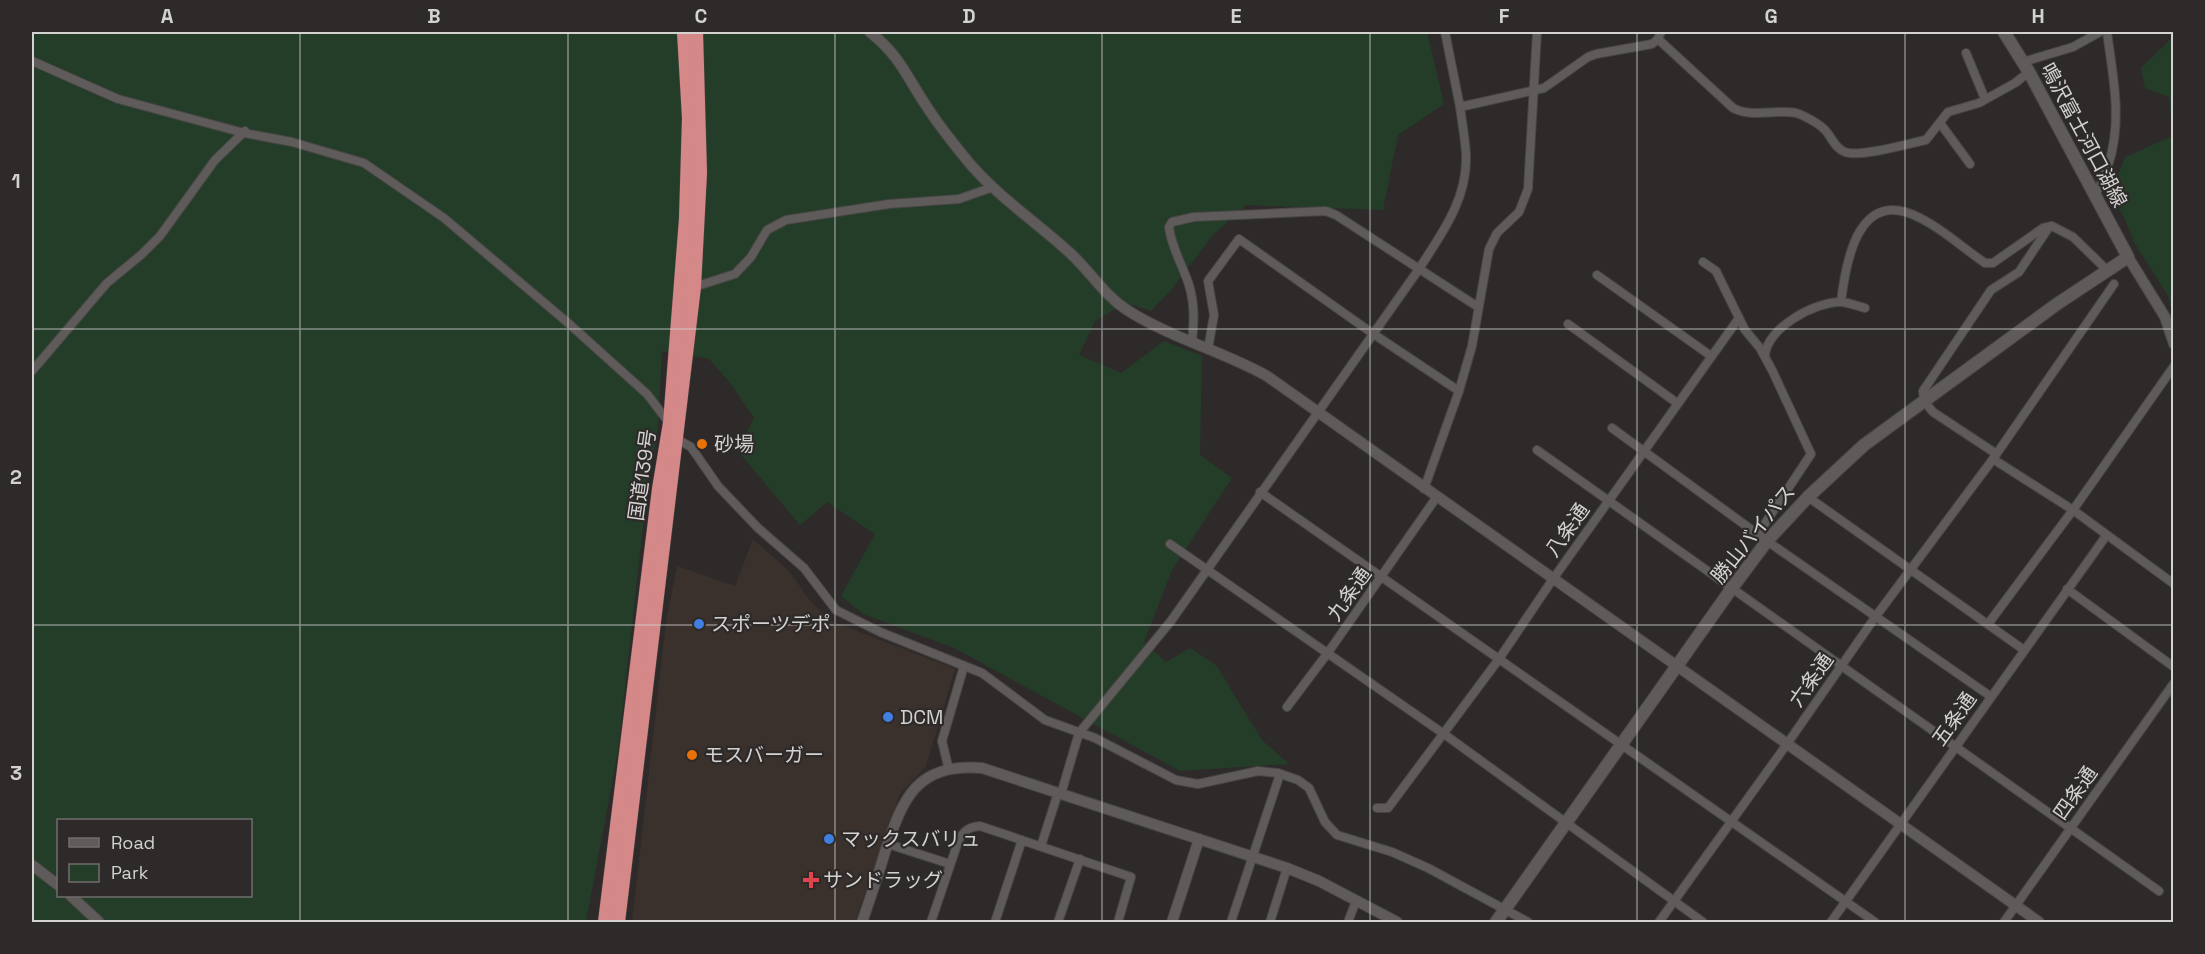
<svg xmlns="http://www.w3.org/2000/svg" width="2205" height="954" viewBox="0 0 2205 954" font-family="'Space Grotesk','Noto Sans JP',sans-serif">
<rect width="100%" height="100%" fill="#2d2a29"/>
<polygon fill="#3a312d" points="753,539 790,572 808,598 829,620 955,669 926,766 900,794 855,922 632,922 666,622 677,566 735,586"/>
<g fill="#243d29" fill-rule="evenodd">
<path d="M32,32H1427L1444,104L1398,135L1383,210L1246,205L1212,236L1172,289L1151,311L1126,303L1095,321L1079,355L1121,373L1164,341L1202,356L1200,455L1232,478L1172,570L1144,642L1166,662L1190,648L1216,665L1262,740L1289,764L1180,771L954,648L863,614L841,596L875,534L827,502L800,525L737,450L754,418L731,384L709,359L662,351L658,428L647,490L618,751L586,922H32ZM58,820H250V896H58Z"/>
<polygon points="2173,37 2174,37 2173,316 2168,296 2134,242 2124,217 2111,194 2125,157 2173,136 2169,97 2145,88 2141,68"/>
</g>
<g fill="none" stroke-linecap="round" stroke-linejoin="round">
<g stroke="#474544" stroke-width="10">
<g id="minor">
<polyline points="1445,32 1460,107 1544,88 1588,57 1596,54 1652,44 1658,39 1661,32"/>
<path d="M1658,39L1733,108C1751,118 1775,109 1796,113C1803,115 1818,123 1824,129C1831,135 1834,148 1845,152C1859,158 1910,143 1926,140L1948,112L1979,103L2015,83L2029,72"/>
<polyline points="1966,53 1985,99"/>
<polyline points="32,61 118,99 244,133 292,142 364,163 444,218 567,322 647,394 670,424"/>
<polyline points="2023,62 2073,47 2100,32"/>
<polyline points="1940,123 1970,164"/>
<path d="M2094,196C2101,187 2104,176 2108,166C2123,120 2113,78 2107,32"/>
<polyline points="1597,275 1711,356"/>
<polyline points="694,287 735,274 751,257 767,230 786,220 889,204 959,199 993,187"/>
<path d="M1841,302C1846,259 1859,186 1920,218C1943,229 1964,249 1985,263H1993L2043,228L2052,226L2073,237L2108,271"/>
<polyline points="1739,318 1745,330 1760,348 1772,370 1811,454 1758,534"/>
<polyline points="1568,324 1677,403"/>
<path d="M1192,342C1194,322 1195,305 1189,285C1183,266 1171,247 1169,227L1172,222L1194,217L1326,211L1336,215L1478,307"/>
<polyline points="1208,349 1214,315 1208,281 1239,239 1372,333 1459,391"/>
<path d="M1765,356C1766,328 1816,301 1842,302C1849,303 1858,306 1865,308"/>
<polyline points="32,371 107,283 141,255 160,236 215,160 245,131"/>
<polyline points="1612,428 1767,541 1990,696"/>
<polyline points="675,436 677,439 691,447 718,486 758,528 804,568 836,610 880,632 982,673 1045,720 1095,738 1176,780 1198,784 1258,771 1278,773 1298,780 1309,788 1325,822 1337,835 1392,852 1428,868 1528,922"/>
<polyline points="1537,450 2159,891"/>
<polyline points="1995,453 1933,412 1924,401 1923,391 1991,290 2019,272 2049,227"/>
<polyline points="1993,459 2073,510 2174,584"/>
<polyline points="1424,489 1459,391 1472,346 1489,249 1497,233 1519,212 1528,189 1537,32"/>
<polyline points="1260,492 1875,922"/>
<polyline points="1808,497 2024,650"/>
<polyline points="1170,544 1444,734 1703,922"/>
<polyline points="2067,589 2174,667"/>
<polyline points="1988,624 2073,510 2174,366"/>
<polyline points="1287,707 1327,654 1436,498"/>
<polyline points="949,770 942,741 964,666"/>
<path d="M1061,794L1079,733L1171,621L1419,269C1442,233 1468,199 1466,154C1465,138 1462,122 1460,107"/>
<polyline points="1377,808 1388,808 1499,659 1553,579 1739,318 1716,271 1703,262"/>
<polyline points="888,844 950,864"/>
<polyline points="1041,846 1058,793"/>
<path d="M931,922L959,839C965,830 969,827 980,826L1131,877L1118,922"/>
<polyline points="995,922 1022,840"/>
<polyline points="1058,922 1080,859"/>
<polyline points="1231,922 1280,774"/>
<polyline points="1270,922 1287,868"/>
<polyline points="1348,922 1356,901"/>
<polyline points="1659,922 1787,744 1876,616 1993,459 2114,284"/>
<polyline points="1831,922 2106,536"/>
<polyline points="2004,922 2174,683"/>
</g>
</g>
<g stroke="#474544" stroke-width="12">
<g id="tertiary">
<path d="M870,32C901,57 906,76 927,107C940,127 956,147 971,165C1000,198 1037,223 1070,253C1090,271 1104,295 1127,310C1171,338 1222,351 1267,376L2039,922"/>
<polyline points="2128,257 2165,317 2174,344"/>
<polyline points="32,865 58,885"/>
<polyline points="71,896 99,922"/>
<path d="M862,922C870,899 878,876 885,852C903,798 916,763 982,768L1287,868L1319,881L1397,922"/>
<polyline points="1172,922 1199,839"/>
</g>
</g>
<g stroke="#474544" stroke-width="14">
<polyline id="secondary" points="1496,922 1732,588 1767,541 1808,497 1864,445 2057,304 2128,257 2029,72 2004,32"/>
</g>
<g stroke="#474544" stroke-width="15">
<g id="trunk">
<polyline points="605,922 659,489 670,423 686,219 689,118 684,32"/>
<polyline points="618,922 694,287 700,173 696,32"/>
</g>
</g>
<use href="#minor" stroke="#5f5b5a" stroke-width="8"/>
<use href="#tertiary" stroke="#5f5b5a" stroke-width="10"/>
<use href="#secondary" stroke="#5f5b5a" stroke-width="12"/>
<use href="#trunk" stroke="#d48887" stroke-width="14"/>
</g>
<path fill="none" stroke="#d4d2d1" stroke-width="1.5" stroke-opacity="0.55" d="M300,32V922M568,32V922M835,32V922M1102,32V922M1370,32V922M1637,32V922M1905,32V922M32,329H2174M32,625H2174"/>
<g fill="#e8710a" stroke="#2d2a29" stroke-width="2">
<circle cx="702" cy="444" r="6"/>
<circle cx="692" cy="755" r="6"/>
</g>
<g fill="#3f7fe0" stroke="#2d2a29" stroke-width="2">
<circle cx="699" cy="624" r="6"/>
<circle cx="888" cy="717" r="6"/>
<circle cx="829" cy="839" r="6"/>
</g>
<path fill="#e0444e" stroke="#2d2a29" stroke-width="2" d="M808 871h6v6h6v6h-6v6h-6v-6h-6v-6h6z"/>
<g text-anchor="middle" stroke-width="4.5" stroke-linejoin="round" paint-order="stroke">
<g font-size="20" fill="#d4d2d1" stroke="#2d2a29">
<text transform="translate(2084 135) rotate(62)" y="7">鳴沢富士河口湖線</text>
<text transform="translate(642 475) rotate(-82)" y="7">国道139号</text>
<text transform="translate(1567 530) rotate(-55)" y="7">八条通</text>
<text transform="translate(1753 534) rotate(-51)" y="7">勝山バイパス</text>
<text transform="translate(1349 594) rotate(-55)" y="7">九条通</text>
<text transform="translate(1811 680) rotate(-55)" y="7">六条通</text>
<text transform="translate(1954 719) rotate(-55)" y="7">五条通</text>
<text transform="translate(2075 793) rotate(-55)" y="7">四条通</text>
</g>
<g font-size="20" fill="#d4d2d1" stroke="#2d2a29" text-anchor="start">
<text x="714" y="451">砂場</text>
<text x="711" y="631">スポーツデポ</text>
<text x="900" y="724">DCM</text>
<text x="704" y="762">モスバーガー</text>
<text x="841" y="846">マックスバリュ</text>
<text x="823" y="887">サンドラッグ</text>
</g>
</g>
<rect width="2205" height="954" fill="none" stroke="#2d2a29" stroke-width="66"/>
<rect x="57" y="819" width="195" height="78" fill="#2d2a29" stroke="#706d6c" stroke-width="1.5"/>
<rect x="69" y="838" width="30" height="9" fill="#5f5b5a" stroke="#706d6c" stroke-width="1.5"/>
<text x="111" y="849" font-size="18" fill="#d4d2d1">Road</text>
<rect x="69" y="864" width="30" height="18" fill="#243d29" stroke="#706d6c" stroke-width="1.5"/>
<text x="111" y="879" font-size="18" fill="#d4d2d1">Park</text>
<rect x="33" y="33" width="2139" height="888" fill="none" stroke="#d4d2d1" stroke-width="2"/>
<g font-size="20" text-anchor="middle" font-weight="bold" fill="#d4d2d1">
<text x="167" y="23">A</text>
<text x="434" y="23">B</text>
<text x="701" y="23">C</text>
<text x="969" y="23">D</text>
<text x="1236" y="23">E</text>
<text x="1504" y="23">F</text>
<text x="1771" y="23">G</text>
<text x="2038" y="23">H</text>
<text x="16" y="188">1</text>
<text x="16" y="484">2</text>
<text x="16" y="780">3</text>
</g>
</svg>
